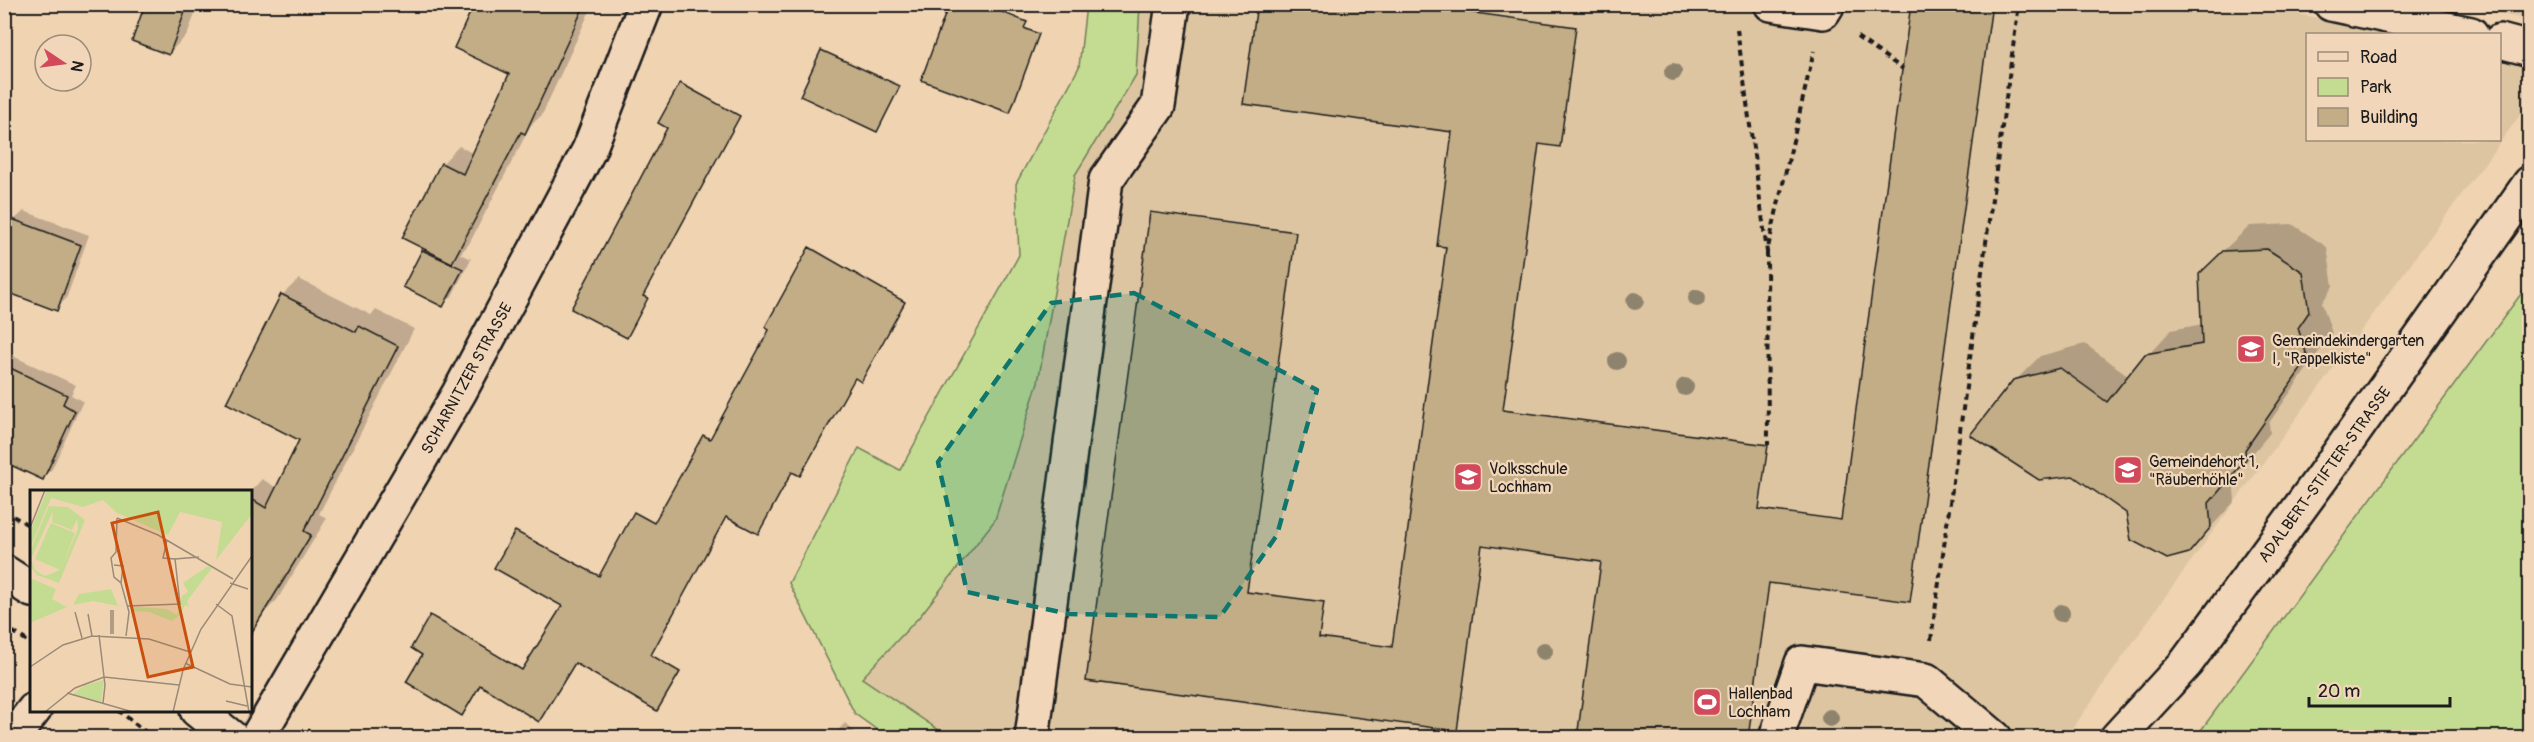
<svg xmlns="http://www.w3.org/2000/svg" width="2534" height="742" viewBox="0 0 2534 742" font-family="Pangolin,sans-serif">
<rect width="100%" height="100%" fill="#f0d4b2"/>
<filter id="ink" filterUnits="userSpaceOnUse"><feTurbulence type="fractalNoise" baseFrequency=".0167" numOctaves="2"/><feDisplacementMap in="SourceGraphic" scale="12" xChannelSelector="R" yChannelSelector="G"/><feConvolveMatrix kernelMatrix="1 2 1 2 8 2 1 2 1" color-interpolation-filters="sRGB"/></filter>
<g filter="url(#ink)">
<g fill="#dec5a2">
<polygon points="2250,4 2398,34 2308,34 2308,140 2500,140 2500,55 2514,58 2529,67 2529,103 2167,594 2068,735 949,738 862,678 920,616 995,520 1038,382 1075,175 1136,75 1140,5"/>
<polygon points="2458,5 2529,5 2529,20"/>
</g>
<g fill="#c4dc92" stroke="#707c57" stroke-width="1.5">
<polygon points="1086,5 1140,5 1136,75 1075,175 1038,382 995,520 920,616 862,678 949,737 887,737 855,714 789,583 859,448 900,470 1019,255 1016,184 1079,67"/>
<polygon points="2529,283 2529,737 2196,737"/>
</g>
<g fill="#0003">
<polygon points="126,4 203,4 195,14 187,35 169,53 145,11"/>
<polygon points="476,4 593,4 542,115 531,125 469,244 460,254 471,259 452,296 443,305 405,286 425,248 442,164 459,146 474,154 511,73"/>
<polygon points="24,211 89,235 66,299 56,309 14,220"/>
<polygon points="2292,224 2327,247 2333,286 2322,303 2332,333 2269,423 2270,433 2233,477 2235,501 2188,552 2127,513 2015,381 2040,356 2085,344 2129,376 2171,330 2203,324 2200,274 2225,249 2250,226"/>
<polygon points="299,279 371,315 376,310 414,329 319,514 327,518 277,600 260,617 250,611 250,492 262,479 277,488 301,440 282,295"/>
<polygon points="4,352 76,385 71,395 83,401 52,469 42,478 4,460"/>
<polygon points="845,723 861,738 831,738"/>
</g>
<g fill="#c2ad86" stroke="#1c1c1c" stroke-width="1.5">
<polygon points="145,4 188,4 169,55 132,41"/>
<polygon points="474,4 585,4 525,134 521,132 452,263 402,238 441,163 463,174 509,74 454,48"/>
<polygon points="949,4 982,4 1027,22 1024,28 1039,34 1010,113 921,80"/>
<polygon points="1257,4 1410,4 1576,27 1560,147 1539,144 1503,410 1768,445 1759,509 1841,520 1911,4 1992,4 1910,602 1769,583 1748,738 1577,738 1601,562 1482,545 1457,731 1086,681 1150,212 1296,232 1247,592 1324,602 1319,637 1392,647 1446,247 1437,246 1452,132 1243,104"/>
<polygon points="821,50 900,86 877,132 800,96"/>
<polygon points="680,83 740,116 643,296 648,298 627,338 571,309 667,128 658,123"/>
<polygon points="4,216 81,245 57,311 4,291"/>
<polygon points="809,247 905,302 861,382 855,378 800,476 792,472 758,534 726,517 651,655 680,672 657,711 575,663 539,722 480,685 462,716 406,682 422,655 411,648 430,615 522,670 562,606 494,568 515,531 599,576 634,512 654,523 703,435 710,439 769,330 765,327"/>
<polygon points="2267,249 2303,272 2309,312 2298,328 2308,359 2245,450 2246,459 2209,503 2211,527 2189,553 2167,559 2131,540 2126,513 2073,476 2039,480 1970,435 2013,380 2060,368 2107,402 2145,354 2202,344 2199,274 2223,251"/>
<polygon points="422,250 463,269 443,307 403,287"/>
<polygon points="281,294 356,332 359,326 398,346 304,531 311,535 250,635 250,498 266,508 299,440 226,403"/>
<polygon points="4,365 67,395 63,404 75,411 43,480 4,462"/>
</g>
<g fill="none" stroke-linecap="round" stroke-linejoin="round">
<g stroke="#1c1c1c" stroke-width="38">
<g id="minor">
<polyline points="1771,4 1823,12 1828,4"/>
<polyline points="2331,4 2471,34"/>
<polyline points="2500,41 2530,49"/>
<polyline points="4,572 32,590"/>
<polyline points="197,710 232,738"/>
<polyline points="12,738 34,710"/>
<polyline points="257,738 459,393 589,150 646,4"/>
<polyline points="1032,738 1106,180 1158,106 1173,4"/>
<polyline points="1776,738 1802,663 1926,680 1995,738"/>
<polyline points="2117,738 2186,663 2323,476 2530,183"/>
</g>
</g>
<g stroke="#1c1c1c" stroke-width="4" stroke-dasharray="6 4.5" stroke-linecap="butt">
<polyline points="1737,29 1767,252 1814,51"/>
<polyline points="1857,37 1903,69"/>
<polyline points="1767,252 1768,445"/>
<polyline points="4,511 32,527"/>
<polyline points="4,626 32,644"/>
<polyline points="1931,640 2019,4"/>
<polyline points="118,710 153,738"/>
<polyline points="308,730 316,738"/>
</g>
<use href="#minor" stroke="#f2d6b9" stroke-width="33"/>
</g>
<g fill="#8e846d">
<circle cx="1673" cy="72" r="9"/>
<circle cx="1697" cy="298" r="9"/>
<circle cx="1635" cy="301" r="9"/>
<circle cx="1617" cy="361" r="9"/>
<circle cx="1685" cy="387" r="9"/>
<circle cx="2061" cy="613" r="9"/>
<circle cx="1544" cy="651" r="9"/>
<circle cx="1830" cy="718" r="9"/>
</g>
</g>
<path fill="#0f766e" fill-opacity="0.2" stroke="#0f766e" stroke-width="4.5" stroke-dasharray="12 8" stroke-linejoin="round" d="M1134,293L1317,390L1277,535L1220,617L1069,614L967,592L938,462L1051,303Z"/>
<defs>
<g id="school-square" transform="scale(1.5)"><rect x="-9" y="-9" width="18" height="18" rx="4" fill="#d1495b" stroke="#f2d6b9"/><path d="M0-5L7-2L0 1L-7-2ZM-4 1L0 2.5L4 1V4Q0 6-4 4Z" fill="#fff"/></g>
<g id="stadium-square" transform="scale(1.5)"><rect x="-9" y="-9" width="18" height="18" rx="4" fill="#d1495b" stroke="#f2d6b9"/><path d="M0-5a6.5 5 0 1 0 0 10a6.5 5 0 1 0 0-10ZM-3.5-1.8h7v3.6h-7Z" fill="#fff"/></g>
</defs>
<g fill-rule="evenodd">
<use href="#school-square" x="2251" y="349"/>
<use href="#school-square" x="2128" y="470"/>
<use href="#school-square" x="1468" y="477"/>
<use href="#stadium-square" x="1707" y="702"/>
</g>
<g text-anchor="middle" stroke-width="4.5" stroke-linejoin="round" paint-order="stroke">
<g font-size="16" fill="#1c1c1c" stroke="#f2d6b9" text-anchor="start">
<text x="2272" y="346">Gemeindekindergarten<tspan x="2272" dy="18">I, "Rappelkiste"</tspan></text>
<text x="2149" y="467">Gemeindehort 1,<tspan x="2149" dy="18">"Räuberhöhle"</tspan></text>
<text x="1489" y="474">Volksschule<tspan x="1489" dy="18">Lochham</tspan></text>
<text x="1728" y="699">Hallenbad<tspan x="1728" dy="18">Lochham</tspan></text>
</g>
<g font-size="16" fill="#1c1c1c" stroke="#f2d6b9">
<text transform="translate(466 378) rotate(-61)" y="6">SCHARNITZER STRASSE</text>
<text transform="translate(2324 474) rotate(-54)" y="6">ADALBERT-STIFTER-STRASSE</text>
</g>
</g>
<g transform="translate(30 490)">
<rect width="222" height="222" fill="#f0d4b2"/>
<path d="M17,0H222V24L186,70L192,32L150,22L138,45L87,23L73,10L53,17L21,8L0,58V42ZM19,16L38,17L55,30L29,93L7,85L0,76V61ZM23,21L22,32L42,40L47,29L48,39L31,79L45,43L21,33L5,69L30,80L15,86L5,80L1,69ZM178,76L182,78L157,111L159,117L155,115L150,125L142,131L119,122L102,121L101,118L106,117L136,119L147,125L152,106L158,102L153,93ZM0,88L26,99L22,109L37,117L0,133ZM81,99L88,116L63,111L43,115L49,104ZM74,190L71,212L42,205L55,195Z" fill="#c4dc92" fill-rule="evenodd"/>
<path fill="none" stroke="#9b8a76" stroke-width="1.5" d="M87,28L128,45L203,89M87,28L86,62L81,68L84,87L91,93L99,122L96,146M0,38L15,0M137,50L133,68L145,69M84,75L93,76L91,93M200,93L218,99M186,114L202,126L219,222M97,116L150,114L145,69L169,67M45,122L52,148M58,124L62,146M81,144V120M83,144V120M69,145L75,195L73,213M155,173L200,194L222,197M0,177L33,155L62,146L119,149L160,162M37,203L103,222M196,211L217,216M15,222L45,198L74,187L149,195M143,222L153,180L171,139L222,66"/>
<path fill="#c9500e" fill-opacity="0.15" stroke="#c9500e" stroke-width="3" d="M128,22L163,177L118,187L82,33Z"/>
<rect width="222" height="222" fill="none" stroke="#1c1c1c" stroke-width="3"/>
</g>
<rect width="2534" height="742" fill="none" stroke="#f2d6b9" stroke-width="24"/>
<rect x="12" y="12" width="2510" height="718" fill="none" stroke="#1c1c1c" stroke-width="2" filter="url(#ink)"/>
<rect x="2306" y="33" width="195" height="108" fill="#f2d6b9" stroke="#9c8c7a" stroke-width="1.5"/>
<rect x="2318" y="52" width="30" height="9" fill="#f2d6b9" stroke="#9c8c7a" stroke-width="1.5"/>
<text x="2360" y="63" font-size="18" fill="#1c1c1c">Road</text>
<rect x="2318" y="78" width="30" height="18" fill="#c4dc92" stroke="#9c8c7a" stroke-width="1.5"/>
<text x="2360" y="93" font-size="18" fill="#1c1c1c">Park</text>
<rect x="2318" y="108" width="30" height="18" fill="#c2ad86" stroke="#9c8c7a" stroke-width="1.5"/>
<text x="2360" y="123" font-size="18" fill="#1c1c1c">Building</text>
<g transform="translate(63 63) rotate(103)"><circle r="28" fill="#f2d6b9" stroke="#9c8c7a" stroke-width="1.5"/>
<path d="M0-4.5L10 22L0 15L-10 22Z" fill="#d1495b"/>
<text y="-9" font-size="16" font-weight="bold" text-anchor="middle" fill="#1c1c1c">N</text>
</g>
<path d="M2309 697v9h141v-9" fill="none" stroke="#1c1c1c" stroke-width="3"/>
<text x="2318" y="697" font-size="18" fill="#1c1c1c" stroke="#f2d6b9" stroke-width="4.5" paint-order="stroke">20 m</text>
</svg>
